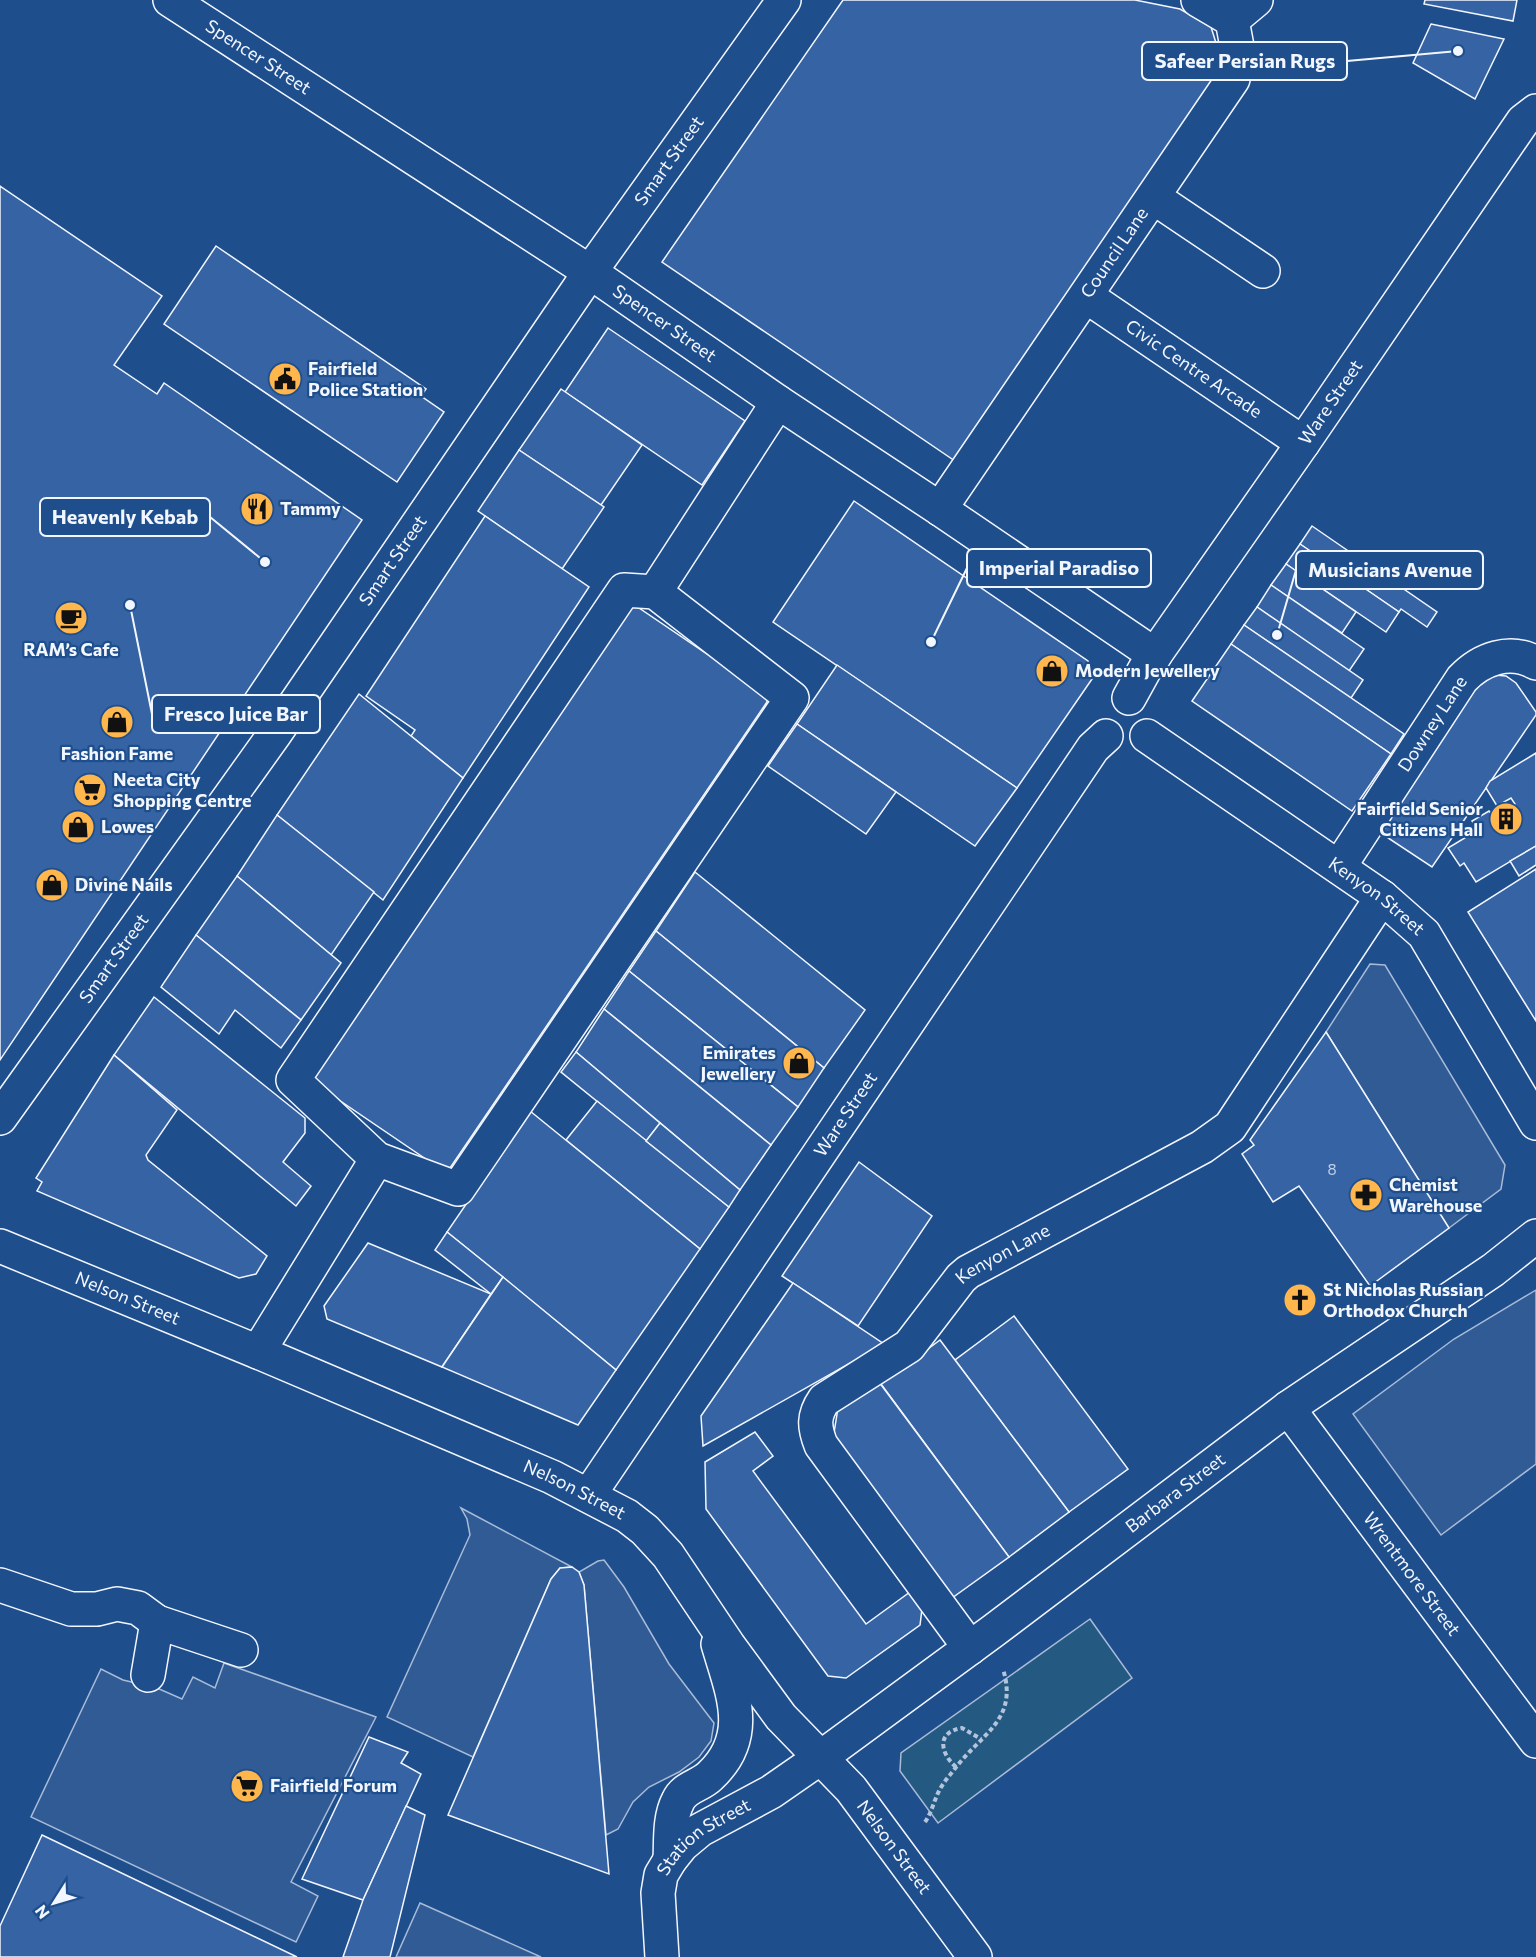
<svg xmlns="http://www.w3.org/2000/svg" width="1536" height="1957" viewBox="0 0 1536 1957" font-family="Commissioner,sans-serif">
<rect width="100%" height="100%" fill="#1f4e8c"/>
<polygon fill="#245a82" stroke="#a8bbd7" stroke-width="1.5" points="1090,1619 1132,1678 938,1823 900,1771 901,1753"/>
<g fill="#305b95" stroke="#a8bbd7" stroke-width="1.5">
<polygon points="1370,964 1385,965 1505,1165 1501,1189 1449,1228 1326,1032"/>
<polygon points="1536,1290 1536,1464 1441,1535 1353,1414 1454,1339"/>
<polygon points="461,1508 572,1567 560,1568 551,1579 473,1757 387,1717 470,1535 467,1519"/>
<polygon points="604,1560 624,1587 669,1664 714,1723 711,1741 699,1757 679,1772 649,1787 633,1802 618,1829 606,1835 584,1585 579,1572 598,1561"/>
<polygon points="224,1663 376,1717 291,1882 318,1896 296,1942 31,1817 101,1669 123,1680 157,1688 182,1699 193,1677 215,1688"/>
<polygon points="420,1903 541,1957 396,1957"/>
</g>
<g fill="#3563a3" stroke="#f2f6ff" stroke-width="1.5">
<polygon points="843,0 1135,0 1180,9 1211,27 1222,62 1206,91 955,461 662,262"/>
<polygon points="1425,0 1517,0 1513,21 1424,4"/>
<polygon points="1431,24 1504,39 1475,99 1413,63"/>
<polygon points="0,186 162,296 114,365 157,394 164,383 362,520 0,1060"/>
<polygon points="216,246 426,389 421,396 444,412 397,482 164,324"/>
<polygon points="608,328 745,421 702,485 565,392"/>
<polygon points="561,389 642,445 601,505 519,450"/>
<polygon points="519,450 604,507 562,569 478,511"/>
<polygon points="854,501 1088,661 1092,679 1017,788 773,622"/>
<polygon points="485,516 589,587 463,778 411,736 415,730 366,696"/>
<polygon points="1312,526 1437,612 1427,627 1401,609 1399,612 1300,544"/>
<polygon points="1300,544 1399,612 1386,632 1286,564"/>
<polygon points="1286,564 1356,612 1342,633 1271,585"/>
<polygon points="1271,585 1364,649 1349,671 1257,607"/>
<polygon points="626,606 636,606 766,694 767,702 450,1168 442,1170 311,1081"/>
<polygon points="1257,607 1363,680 1351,698 1244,625"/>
<polygon points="1244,625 1404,734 1391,754 1231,644"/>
<polygon points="1231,644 1391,754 1352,811 1192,701"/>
<polygon points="837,665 1017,788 975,846 797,724"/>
<polygon points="1495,675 1506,676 1516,683 1536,712 1536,715 1432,867 1376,830 1468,694 1484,680"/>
<polygon points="359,694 463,778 383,900 277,815"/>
<polygon points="797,724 896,792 866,834 768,766"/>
<polygon points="1536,753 1536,846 1476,882 1464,863 1460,866 1448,848 1478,830 1472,821 1489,811 1494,817 1515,804 1511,798 1497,806 1486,788 1490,781"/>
<polygon points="277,815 374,892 331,955 237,876"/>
<polygon points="1536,846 1536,865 1519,876 1510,861"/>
<polygon points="1536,869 1536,1021 1468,912"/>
<polygon points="695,872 865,1010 824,1068 656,931"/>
<polygon points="237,876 341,963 301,1020 196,935"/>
<polygon points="656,931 824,1068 798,1107 629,971"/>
<polygon points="196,935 301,1020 281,1048 235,1010 219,1034 161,987"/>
<polygon points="629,971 798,1107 771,1145 604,1009"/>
<polygon points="154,997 305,1118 305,1133 283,1162 311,1186 296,1206 114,1055"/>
<polygon points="604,1009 771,1145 740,1190 576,1052"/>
<polygon points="1326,1032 1449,1228 1370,1286 1299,1186 1273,1202 1242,1154 1254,1145 1250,1140"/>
<polygon points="576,1052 660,1123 646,1141 561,1072"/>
<polygon points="114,1055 177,1110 146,1155 148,1160 267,1256 256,1274 239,1278 37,1191 42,1182 36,1178"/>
<polygon points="597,1101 729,1207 700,1249 566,1140"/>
<polygon points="530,1111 700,1249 616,1370 447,1232"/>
<polygon points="660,1123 740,1190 729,1207 646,1141"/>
<polygon points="859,1162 932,1216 858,1326 782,1276"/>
<polygon points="447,1232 503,1277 491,1294 435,1250"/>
<polygon points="368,1243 491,1294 442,1367 327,1319 324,1306"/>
<polygon points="503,1277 616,1370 578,1425 442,1367"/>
<polygon points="793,1283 884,1344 703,1446 701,1416"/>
<polygon points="1014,1316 1128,1469 1069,1512 955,1360"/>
<polygon points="940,1340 1069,1512 1009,1557 881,1384"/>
<polygon points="879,1382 1009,1557 952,1598 833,1439 839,1402"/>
<polygon points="755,1432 773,1456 753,1471 866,1624 910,1592 922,1609 920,1625 846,1678 828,1676 706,1509 705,1462"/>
<polygon points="572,1567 579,1572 584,1585 609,1874 448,1815 551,1579 560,1568"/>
<polygon points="369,1737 408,1752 401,1763 421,1774 363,1900 302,1879"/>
<polygon points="406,1806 425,1815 390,1957 343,1957 363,1900"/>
<polygon points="42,1835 297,1957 0,1957 0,1926"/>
</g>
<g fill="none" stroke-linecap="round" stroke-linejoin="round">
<g stroke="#f2f6ff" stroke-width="36">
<g id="minor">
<path id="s1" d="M170,0L590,272L778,402L940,509L1155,655"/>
<polyline points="1232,20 1256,0"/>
<polyline points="1153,197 1263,271"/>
<path id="s2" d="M1086,296L1303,443"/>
<path id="s3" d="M940,509L1233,79L1238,52L1232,20L1198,0"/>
<polygon points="624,590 655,592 792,698 458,1189 377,1159 293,1080"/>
<polyline points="655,592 778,402"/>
<path id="s4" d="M1129,698L1145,669L1303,443L1523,121L1536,111"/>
<path id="s5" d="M1147,736L1382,897L1424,934L1536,1123"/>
<path id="s6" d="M1339,867L1462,679C1481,659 1510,648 1536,663"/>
<path id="s7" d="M0,1118L274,735L590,272L784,0"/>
<path id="s8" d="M0,1246L258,1352L552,1477L627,1516L645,1530L668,1555L729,1646L781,1717L851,1789L975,1957"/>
<polyline points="258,1352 377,1159"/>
<path id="s9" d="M1288,1408L1536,1741"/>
<path id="s10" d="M589,1495L1093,748L1106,736"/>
<polyline points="0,1585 71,1609 97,1609 117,1604 138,1608 157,1622 148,1675"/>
<polyline points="157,1622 241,1650"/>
<path id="s11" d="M970,1648L821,1445C814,1427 813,1416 824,1400L909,1346L961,1278L968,1272L1202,1147L1230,1127L1382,897"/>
<path d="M670,1860C671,1841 669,1818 678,1801C684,1787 700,1786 710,1776C753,1736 732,1692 718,1644"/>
<path id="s12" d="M662,1957L658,1893L661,1875L670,1860L682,1845L700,1830L771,1792L820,1758L993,1631L1288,1408L1493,1270L1536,1236"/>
</g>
</g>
<g stroke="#b3c4dc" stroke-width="4" stroke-dasharray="4.5 3" stroke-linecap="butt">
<path d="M956,1767C940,1753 936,1732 962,1728L981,1739"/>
<path d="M925,1822C932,1812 934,1800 940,1789C944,1782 949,1776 954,1770C980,1734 1019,1721 1003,1669"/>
</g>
<use href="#minor" stroke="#1f4e8c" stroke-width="33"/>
</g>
<defs>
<g id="civic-disc" transform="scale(1.725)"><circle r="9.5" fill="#ffb74d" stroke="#1f4e8c"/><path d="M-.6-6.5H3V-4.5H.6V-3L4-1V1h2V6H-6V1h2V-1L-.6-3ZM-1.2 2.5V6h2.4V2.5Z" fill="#111"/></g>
<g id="restaurant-disc" transform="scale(1.725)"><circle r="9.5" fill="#ffb74d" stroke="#1f4e8c"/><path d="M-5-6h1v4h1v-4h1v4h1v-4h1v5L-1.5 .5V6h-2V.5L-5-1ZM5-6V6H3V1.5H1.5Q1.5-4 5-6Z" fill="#111"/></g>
<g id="cafe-disc" transform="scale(1.725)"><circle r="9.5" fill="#ffb74d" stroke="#1f4e8c"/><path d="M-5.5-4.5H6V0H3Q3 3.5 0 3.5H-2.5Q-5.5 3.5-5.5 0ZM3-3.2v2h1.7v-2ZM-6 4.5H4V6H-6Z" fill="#111"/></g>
<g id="shop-disc" transform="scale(1.725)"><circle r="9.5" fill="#ffb74d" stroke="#1f4e8c"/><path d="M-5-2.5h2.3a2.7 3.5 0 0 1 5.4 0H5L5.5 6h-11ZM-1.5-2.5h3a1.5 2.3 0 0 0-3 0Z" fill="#111"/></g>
<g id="supermarket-disc" transform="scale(1.725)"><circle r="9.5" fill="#ffb74d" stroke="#1f4e8c"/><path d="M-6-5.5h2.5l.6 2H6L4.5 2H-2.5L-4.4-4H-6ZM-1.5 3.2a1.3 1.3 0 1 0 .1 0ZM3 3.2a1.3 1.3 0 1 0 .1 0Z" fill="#111"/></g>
<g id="building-disc" transform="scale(1.725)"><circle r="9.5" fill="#ffb74d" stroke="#1f4e8c"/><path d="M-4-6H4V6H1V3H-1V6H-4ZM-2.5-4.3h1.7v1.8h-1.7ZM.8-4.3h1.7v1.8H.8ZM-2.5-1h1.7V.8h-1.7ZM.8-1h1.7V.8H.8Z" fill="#111"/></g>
<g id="pharmacy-disc" transform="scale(1.725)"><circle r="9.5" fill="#ffb74d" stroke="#1f4e8c"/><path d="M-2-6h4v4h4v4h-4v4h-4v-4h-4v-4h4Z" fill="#111"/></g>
<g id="church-disc" transform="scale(1.725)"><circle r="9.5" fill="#ffb74d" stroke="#1f4e8c"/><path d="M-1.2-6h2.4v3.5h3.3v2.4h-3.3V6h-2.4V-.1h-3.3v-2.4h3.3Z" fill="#111"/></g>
</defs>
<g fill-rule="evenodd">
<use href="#civic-disc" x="285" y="379"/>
<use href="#restaurant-disc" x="257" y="509"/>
<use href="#cafe-disc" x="71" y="618"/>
<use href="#shop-disc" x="1052" y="671"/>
<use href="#shop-disc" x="117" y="722"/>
<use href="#supermarket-disc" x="90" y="790"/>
<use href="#building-disc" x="1506" y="819"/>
<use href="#shop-disc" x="78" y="827"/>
<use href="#shop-disc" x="52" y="885"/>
<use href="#shop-disc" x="799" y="1063"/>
<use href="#pharmacy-disc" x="1366" y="1195"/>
<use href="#church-disc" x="1300" y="1300"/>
<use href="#supermarket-disc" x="247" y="1786"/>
</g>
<g text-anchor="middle" stroke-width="4.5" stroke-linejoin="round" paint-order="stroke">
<g font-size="15" fill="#c3d1e8">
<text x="1332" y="1175">8</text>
</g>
<g font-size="18" fill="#f2f6ff" stroke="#1f4e8c">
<text dy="6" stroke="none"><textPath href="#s1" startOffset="105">Spencer Street</textPath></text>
<text dy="6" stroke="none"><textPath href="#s7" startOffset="1168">Smart Street</textPath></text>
<text dy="6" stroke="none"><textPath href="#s3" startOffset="310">Council Lane</textPath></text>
<text dy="6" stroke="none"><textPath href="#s1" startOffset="591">Spencer Street</textPath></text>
<text dy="6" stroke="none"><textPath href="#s2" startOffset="130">Civic Centre Arcade</textPath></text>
<text dy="6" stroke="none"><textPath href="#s4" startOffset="358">Ware Street</textPath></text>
<text dy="6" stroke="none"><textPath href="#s7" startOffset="682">Smart Street</textPath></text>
<text dy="6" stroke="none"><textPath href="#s6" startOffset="171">Downey Lane</textPath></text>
<text dy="6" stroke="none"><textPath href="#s5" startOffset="280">Kenyon Street</textPath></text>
<text dy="6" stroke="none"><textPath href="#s7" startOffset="196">Smart Street</textPath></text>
<text dy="6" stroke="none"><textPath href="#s10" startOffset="459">Ware Street</textPath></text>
<text dy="6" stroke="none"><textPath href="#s11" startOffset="534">Kenyon Lane</textPath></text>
<text dy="6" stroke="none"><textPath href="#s8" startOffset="138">Nelson Street</textPath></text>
<text dy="6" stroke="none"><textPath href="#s8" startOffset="624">Nelson Street</textPath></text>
<text dy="6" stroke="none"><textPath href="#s12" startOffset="726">Barbara Street</textPath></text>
<text dy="6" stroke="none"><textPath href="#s9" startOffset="207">Wrentmore Street</textPath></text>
<text dy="6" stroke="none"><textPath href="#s12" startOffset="141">Station Street</textPath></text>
<text dy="6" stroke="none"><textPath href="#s8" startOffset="1110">Nelson Street</textPath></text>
</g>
<g font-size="18" font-weight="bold" fill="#f2f6ff" stroke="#1f4e8c" text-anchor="start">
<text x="308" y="375">Fairfield<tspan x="308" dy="21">Police Station</tspan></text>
<text x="280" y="515">Tammy</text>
<text x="71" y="656" text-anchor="middle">RAM’s Cafe</text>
<text x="1075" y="677">Modern Jewellery</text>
<text x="117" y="760" text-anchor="middle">Fashion Fame</text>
<text x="113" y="786">Neeta City<tspan x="113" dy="21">Shopping Centre</tspan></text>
<text x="1483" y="815" text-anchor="end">Fairfield Senior<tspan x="1483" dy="21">Citizens Hall</tspan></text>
<text x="101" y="833">Lowes</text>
<text x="75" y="891">Divine Nails</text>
<text x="776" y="1059" text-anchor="end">Emirates<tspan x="776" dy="21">Jewellery</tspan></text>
<text x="1389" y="1191">Chemist<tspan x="1389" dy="21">Warehouse</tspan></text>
<text x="1323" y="1296">St Nicholas Russian<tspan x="1323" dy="21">Orthodox Church</tspan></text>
<text x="270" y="1792">Fairfield Forum</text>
</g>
</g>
<path fill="none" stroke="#f2f6ff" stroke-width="2" d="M1458 51L1347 61M265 562L210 517M931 642L967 568M1277 635L1296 570M130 605L152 714"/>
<g fill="#f2f6ff" stroke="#1f4e8c" stroke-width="2">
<circle cx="1458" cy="51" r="6"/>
<circle cx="265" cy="562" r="6"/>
<circle cx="931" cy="642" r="6"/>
<circle cx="1277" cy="635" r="6"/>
<circle cx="130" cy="605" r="6"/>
</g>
<g fill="#1f4e8c" stroke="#f2f6ff" stroke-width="2">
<rect x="1142" y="42" width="205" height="38" rx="6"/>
<rect x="40" y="498" width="170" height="38" rx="6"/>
<rect x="967" y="549" width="184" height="38" rx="6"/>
<rect x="1296" y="551" width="187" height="38" rx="6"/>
<rect x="152" y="695" width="168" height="38" rx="6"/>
</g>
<g font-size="20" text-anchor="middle" font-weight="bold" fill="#f2f6ff">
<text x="1245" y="68">Safeer Persian Rugs</text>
<text x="125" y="524">Heavenly Kebab</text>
<text x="1059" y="575">Imperial Paradiso</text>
<text x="1390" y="577">Musicians Avenue</text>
<text x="236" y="721">Fresco Juice Bar</text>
</g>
<g transform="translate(54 1903) rotate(233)" stroke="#1f4e8c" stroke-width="4.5" paint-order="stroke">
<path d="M0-4.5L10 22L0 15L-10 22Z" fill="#f2f6ff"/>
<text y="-9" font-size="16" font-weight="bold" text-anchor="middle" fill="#f2f6ff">N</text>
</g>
</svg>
